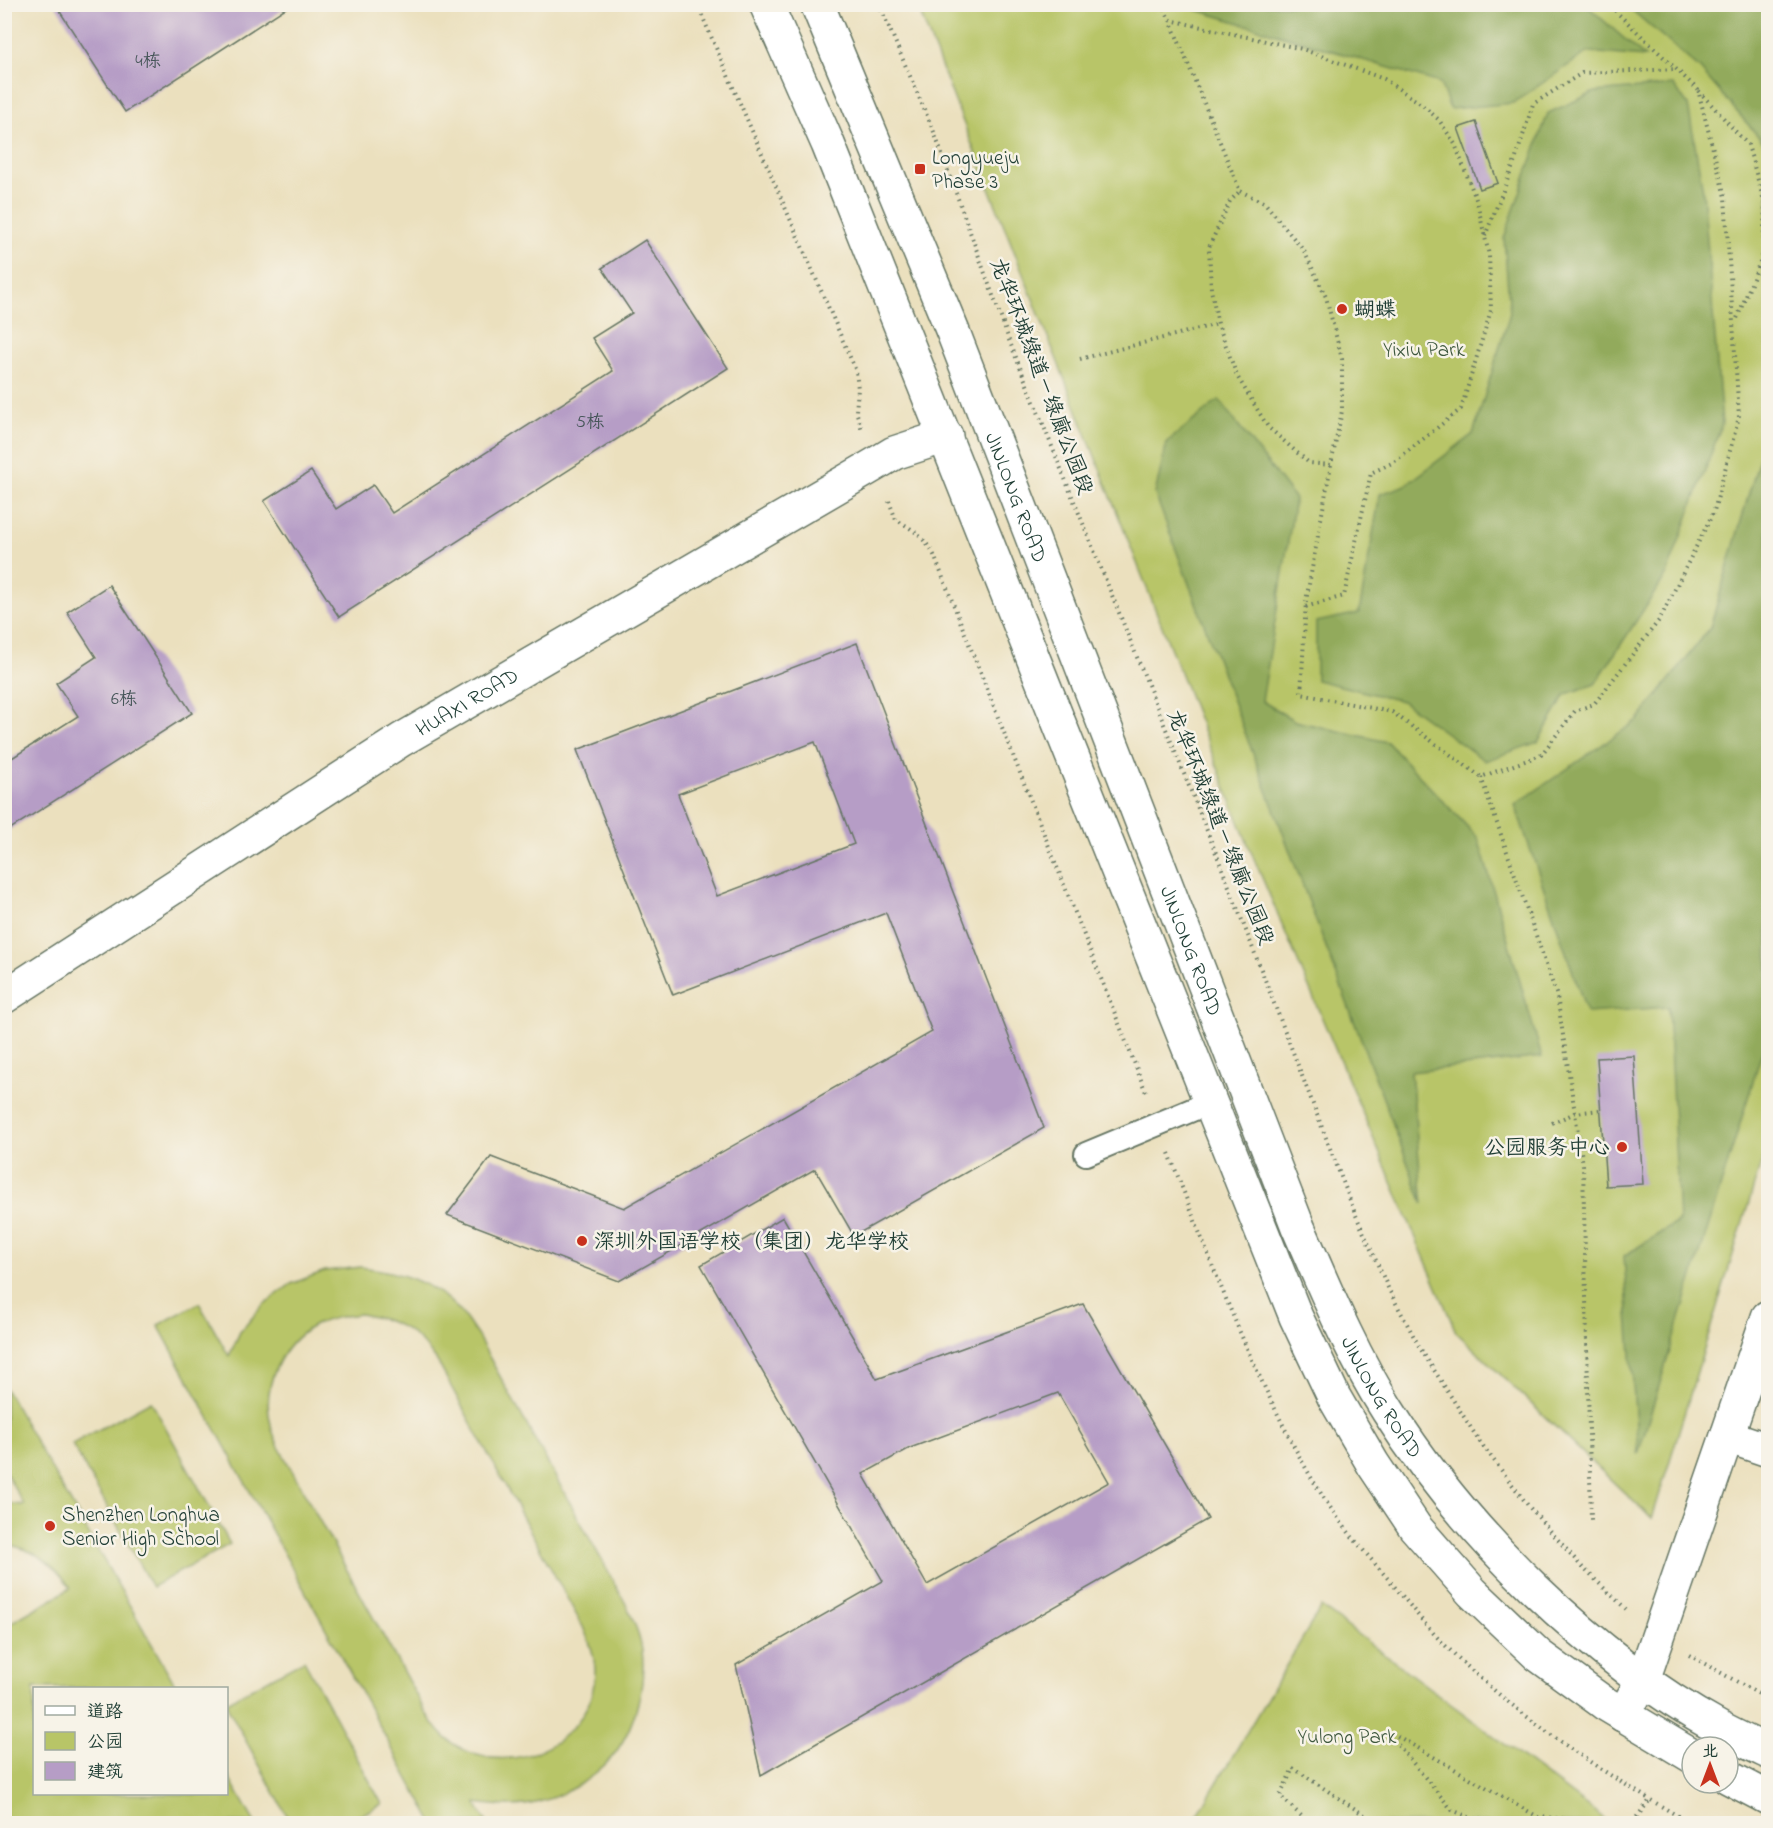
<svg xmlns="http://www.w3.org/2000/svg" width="1773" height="1828" viewBox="0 0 1773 1828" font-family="'Indie Flower','LXGW WenKai TC',sans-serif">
<rect width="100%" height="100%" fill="#f7f3e8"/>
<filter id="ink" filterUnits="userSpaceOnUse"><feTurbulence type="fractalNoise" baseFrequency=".0167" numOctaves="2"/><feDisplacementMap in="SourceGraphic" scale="12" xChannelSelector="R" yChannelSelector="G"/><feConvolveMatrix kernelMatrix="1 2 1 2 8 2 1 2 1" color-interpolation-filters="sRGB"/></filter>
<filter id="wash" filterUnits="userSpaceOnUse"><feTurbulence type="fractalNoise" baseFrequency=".008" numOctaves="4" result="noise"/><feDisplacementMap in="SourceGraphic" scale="24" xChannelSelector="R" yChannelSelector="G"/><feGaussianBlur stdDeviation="1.35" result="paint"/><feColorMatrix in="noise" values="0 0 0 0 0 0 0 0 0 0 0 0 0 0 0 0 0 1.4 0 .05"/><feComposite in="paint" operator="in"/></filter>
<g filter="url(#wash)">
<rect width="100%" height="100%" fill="#ebe0be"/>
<g fill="#b8c567" stroke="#6c814e" stroke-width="1.5" fill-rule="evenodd">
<polygon points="917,5 1768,5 1768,1140 1652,1519 1456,1332 1249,847"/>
<path d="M361,1267C399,1272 430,1280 458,1309C465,1316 471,1327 477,1335L627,1606C631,1616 636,1626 639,1636C651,1679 634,1741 599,1770C582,1785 561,1796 539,1802C519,1808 497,1806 476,1803L487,1823H433L158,1325L199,1303L229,1356L240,1332L263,1305L291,1284L325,1271ZM360,1314C398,1321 414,1329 437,1361L583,1627C589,1641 595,1655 595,1671C595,1739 514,1781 457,1746C443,1738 435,1726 426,1713L279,1447C276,1440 272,1432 271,1425C261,1387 280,1344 315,1325C329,1318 344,1316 360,1314Z"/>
<path d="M5,1388L177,1688H34V1794H226L227,1774L255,1823H5V1626L71,1588C54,1564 34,1549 5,1544V1503L24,1505L5,1471Z"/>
<polygon points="151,1401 230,1544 152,1587 72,1444"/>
<polygon points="1321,1607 1610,1823 1193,1823"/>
<polygon points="304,1660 382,1804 346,1823 291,1823 227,1706 227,1702"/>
</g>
<g fill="#92aa5c" stroke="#587448" stroke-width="1.5">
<polygon points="1180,5 1586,5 1645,57 1588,52 1513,103 1450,109 1440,83"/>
<polygon points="1626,5 1768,5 1768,155 1764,143 1700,69"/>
<polygon points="1673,85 1688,105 1703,191 1722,424 1667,574 1595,684 1566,694 1538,742 1485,761 1402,701 1316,680 1316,622 1359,613 1380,494 1406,485 1473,434 1510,313 1504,238 1548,113 1595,92"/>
<polygon points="1219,400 1295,499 1262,701 1295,721 1387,742 1478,838 1542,1057 1411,1072 1423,1204 1155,494 1167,442"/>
<polygon points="1768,428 1768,1033 1638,1454 1624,1256 1679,1221 1668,1007 1587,1013 1515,805 1638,720 1710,628"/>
</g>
<g id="blocks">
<g fill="#b69dc6" fill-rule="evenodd">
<polygon points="55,4 175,4 177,8 183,4 292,4 125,112"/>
<polygon points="1476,122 1498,183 1480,189 1458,128"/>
<polygon points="645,240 728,368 339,617 264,501 311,471 336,509 373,485 392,513 613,371 592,338 632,313 602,268"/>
<polygon points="109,585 192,713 4,833 4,763 78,716 56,683 96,657 67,612"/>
<path d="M857,643L1044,1128L854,1236L815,1169L619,1281L447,1215L491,1157L624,1208L932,1032L886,913L673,995L577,750ZM815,742L854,844L717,896L678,794Z"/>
<polygon points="1634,1056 1643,1184 1606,1186 1597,1058"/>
<path d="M783,1217L877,1379L1083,1304L1208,1519L761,1775L736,1665L883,1581L701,1265ZM1058,1393L1109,1482L927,1585L863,1474L910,1448Z"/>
</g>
</g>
</g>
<g filter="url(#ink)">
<use href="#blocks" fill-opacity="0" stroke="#667664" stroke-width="1.5"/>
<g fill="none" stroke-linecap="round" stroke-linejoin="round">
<g stroke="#667664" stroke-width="26">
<polyline id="lane" points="1086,1154 1211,1102"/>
</g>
<g stroke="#667664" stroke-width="36">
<g id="street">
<polyline points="1768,1317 1727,1436 1768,1450"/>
<polyline points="1623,1715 1643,1680 1727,1436"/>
</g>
</g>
<g stroke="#667664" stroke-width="36">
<g id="secondary">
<polyline points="766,4 828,144 1296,1317 1334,1397 1373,1464 1415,1527 1472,1592 1538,1655 1604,1703 1692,1756"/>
<path id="s1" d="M817,4L953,332L1298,1227C1325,1289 1351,1353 1388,1411C1465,1533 1592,1658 1719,1728C1735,1737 1752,1744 1768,1752"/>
<path id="s2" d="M4,997L401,740L874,465L894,453L946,436"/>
<polyline points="1728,1777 1768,1798"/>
</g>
</g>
<g stroke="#667664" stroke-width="4" stroke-dasharray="1.5 4.5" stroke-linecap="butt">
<polyline points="697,4 856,371 858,389 856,411 862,430"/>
<polyline points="879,4 934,132 1009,340 1218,858 1355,1213 1389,1290 1420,1348 1480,1442 1530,1508 1582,1567 1626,1609"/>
<polyline points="1161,4 1170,20 1240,191"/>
<polyline points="1170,20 1302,49 1384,79 1420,103 1439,120 1455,144 1477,202 1489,255 1491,310 1461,409 1394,462 1371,473 1344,596 1305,607"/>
<polyline points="1699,91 1748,145 1765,205 1763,254 1736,321"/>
<polygon points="1240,191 1265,203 1304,251 1326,297 1342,359 1342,411 1331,465 1309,463 1268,427 1237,376 1218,324 1211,289 1209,247 1230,201"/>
<polyline points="1485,236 1515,161 1533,104 1582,73 1676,69"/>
<polyline points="1080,359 1218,324"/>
<polyline points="1331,465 1306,601 1301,694 1392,712 1481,777 1541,755 1575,711 1594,704 1660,619 1714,511 1739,417 1725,197 1698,90 1608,4"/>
<path d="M889,501L896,520C914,529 924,538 934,555L1147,1095"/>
<polyline points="1481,777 1557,996 1583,1165 1591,1520"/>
<polyline points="1552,1123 1575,1113 1600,1110"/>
<path d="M1169,1153C1199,1232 1229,1311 1265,1388C1284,1427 1303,1467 1328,1504C1346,1531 1368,1556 1390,1581C1406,1600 1420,1619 1437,1637C1511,1713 1600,1772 1692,1824"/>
<polyline points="1689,1655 1768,1699"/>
<polyline points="1310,1824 1280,1796 1293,1768 1378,1824"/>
<polyline points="1486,1824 1452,1810 1385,1729 1538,1817 1632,1823 1650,1800"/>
</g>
<use href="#lane" stroke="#fff" stroke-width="22"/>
<use href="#street" stroke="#fff" stroke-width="33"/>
<use href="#secondary" stroke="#fff" stroke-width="33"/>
</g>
</g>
<g fill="#c8321e" stroke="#f7f3e8" stroke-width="2">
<rect x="914" y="163" width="12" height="12" rx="3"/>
<circle cx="1342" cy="309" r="6"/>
<circle cx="1622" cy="1147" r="6"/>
<circle cx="582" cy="1241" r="6"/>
<circle cx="50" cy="1526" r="6"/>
</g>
<g text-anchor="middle" stroke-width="5" stroke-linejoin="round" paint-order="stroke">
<g font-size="18" fill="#455558">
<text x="148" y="66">4栋</text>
<text x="590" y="427">5栋</text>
<text x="124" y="704">6栋</text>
</g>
<g font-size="21" fill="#1f3d34" stroke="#f7f3e8" text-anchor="start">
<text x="932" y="164">Longyueju<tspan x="932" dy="24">Phase 3</tspan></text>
<text x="1354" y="316">蝴蝶</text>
<text x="1610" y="1154" text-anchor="end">公园服务中心</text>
<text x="594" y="1248">深圳外国语学校（集团）龙华学校</text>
<text x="62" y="1521">Shenzhen Longhua<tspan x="62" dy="24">Senior High School</tspan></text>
</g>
<g font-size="21" fill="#3e583e" stroke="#f7f3e8">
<text x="1424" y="356">Yixiu Park</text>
<text x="1347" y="1743">Yulong Park</text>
</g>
<g font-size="21" fill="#1f3d34" stroke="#f7f3e8">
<text transform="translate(1042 376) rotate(69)" y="7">龙华环城绿道－绿廊公园段</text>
<text dy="7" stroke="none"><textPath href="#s1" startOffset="532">JINLONG ROAD</textPath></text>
<text dy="7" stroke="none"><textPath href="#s2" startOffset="549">HUAXI ROAD</textPath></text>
<text transform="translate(1221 827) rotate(68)" y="7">龙华环城绿道－绿廊公园段</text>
<text dy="7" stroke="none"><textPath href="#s1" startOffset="1018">JINLONG ROAD</textPath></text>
<text dy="7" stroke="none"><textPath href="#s1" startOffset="1504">JINLONG ROAD</textPath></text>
</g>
</g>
<rect width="1773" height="1828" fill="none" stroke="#f7f3e8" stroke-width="24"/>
<rect x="33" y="1687" width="195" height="108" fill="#f7f3e8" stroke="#a1aaa0" stroke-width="1.5"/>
<rect x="45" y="1706" width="30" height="9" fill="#ffffff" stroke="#a1aaa0" stroke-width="1.5"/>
<text x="87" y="1717" font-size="18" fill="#1f3d34">道路</text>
<rect x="45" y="1732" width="30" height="18" fill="#b8c567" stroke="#a1aaa0" stroke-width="1.5"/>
<text x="87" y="1747" font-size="18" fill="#1f3d34">公园</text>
<rect x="45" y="1762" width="30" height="18" fill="#b69dc6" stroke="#a1aaa0" stroke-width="1.5"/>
<text x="87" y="1777" font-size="18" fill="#1f3d34">建筑</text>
<g transform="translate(1710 1765)"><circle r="28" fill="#f7f3e8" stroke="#a1aaa0" stroke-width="1.5"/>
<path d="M0-4.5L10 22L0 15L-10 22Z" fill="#c8321e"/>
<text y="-9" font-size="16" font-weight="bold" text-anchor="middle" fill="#1f3d34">北</text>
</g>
</svg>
